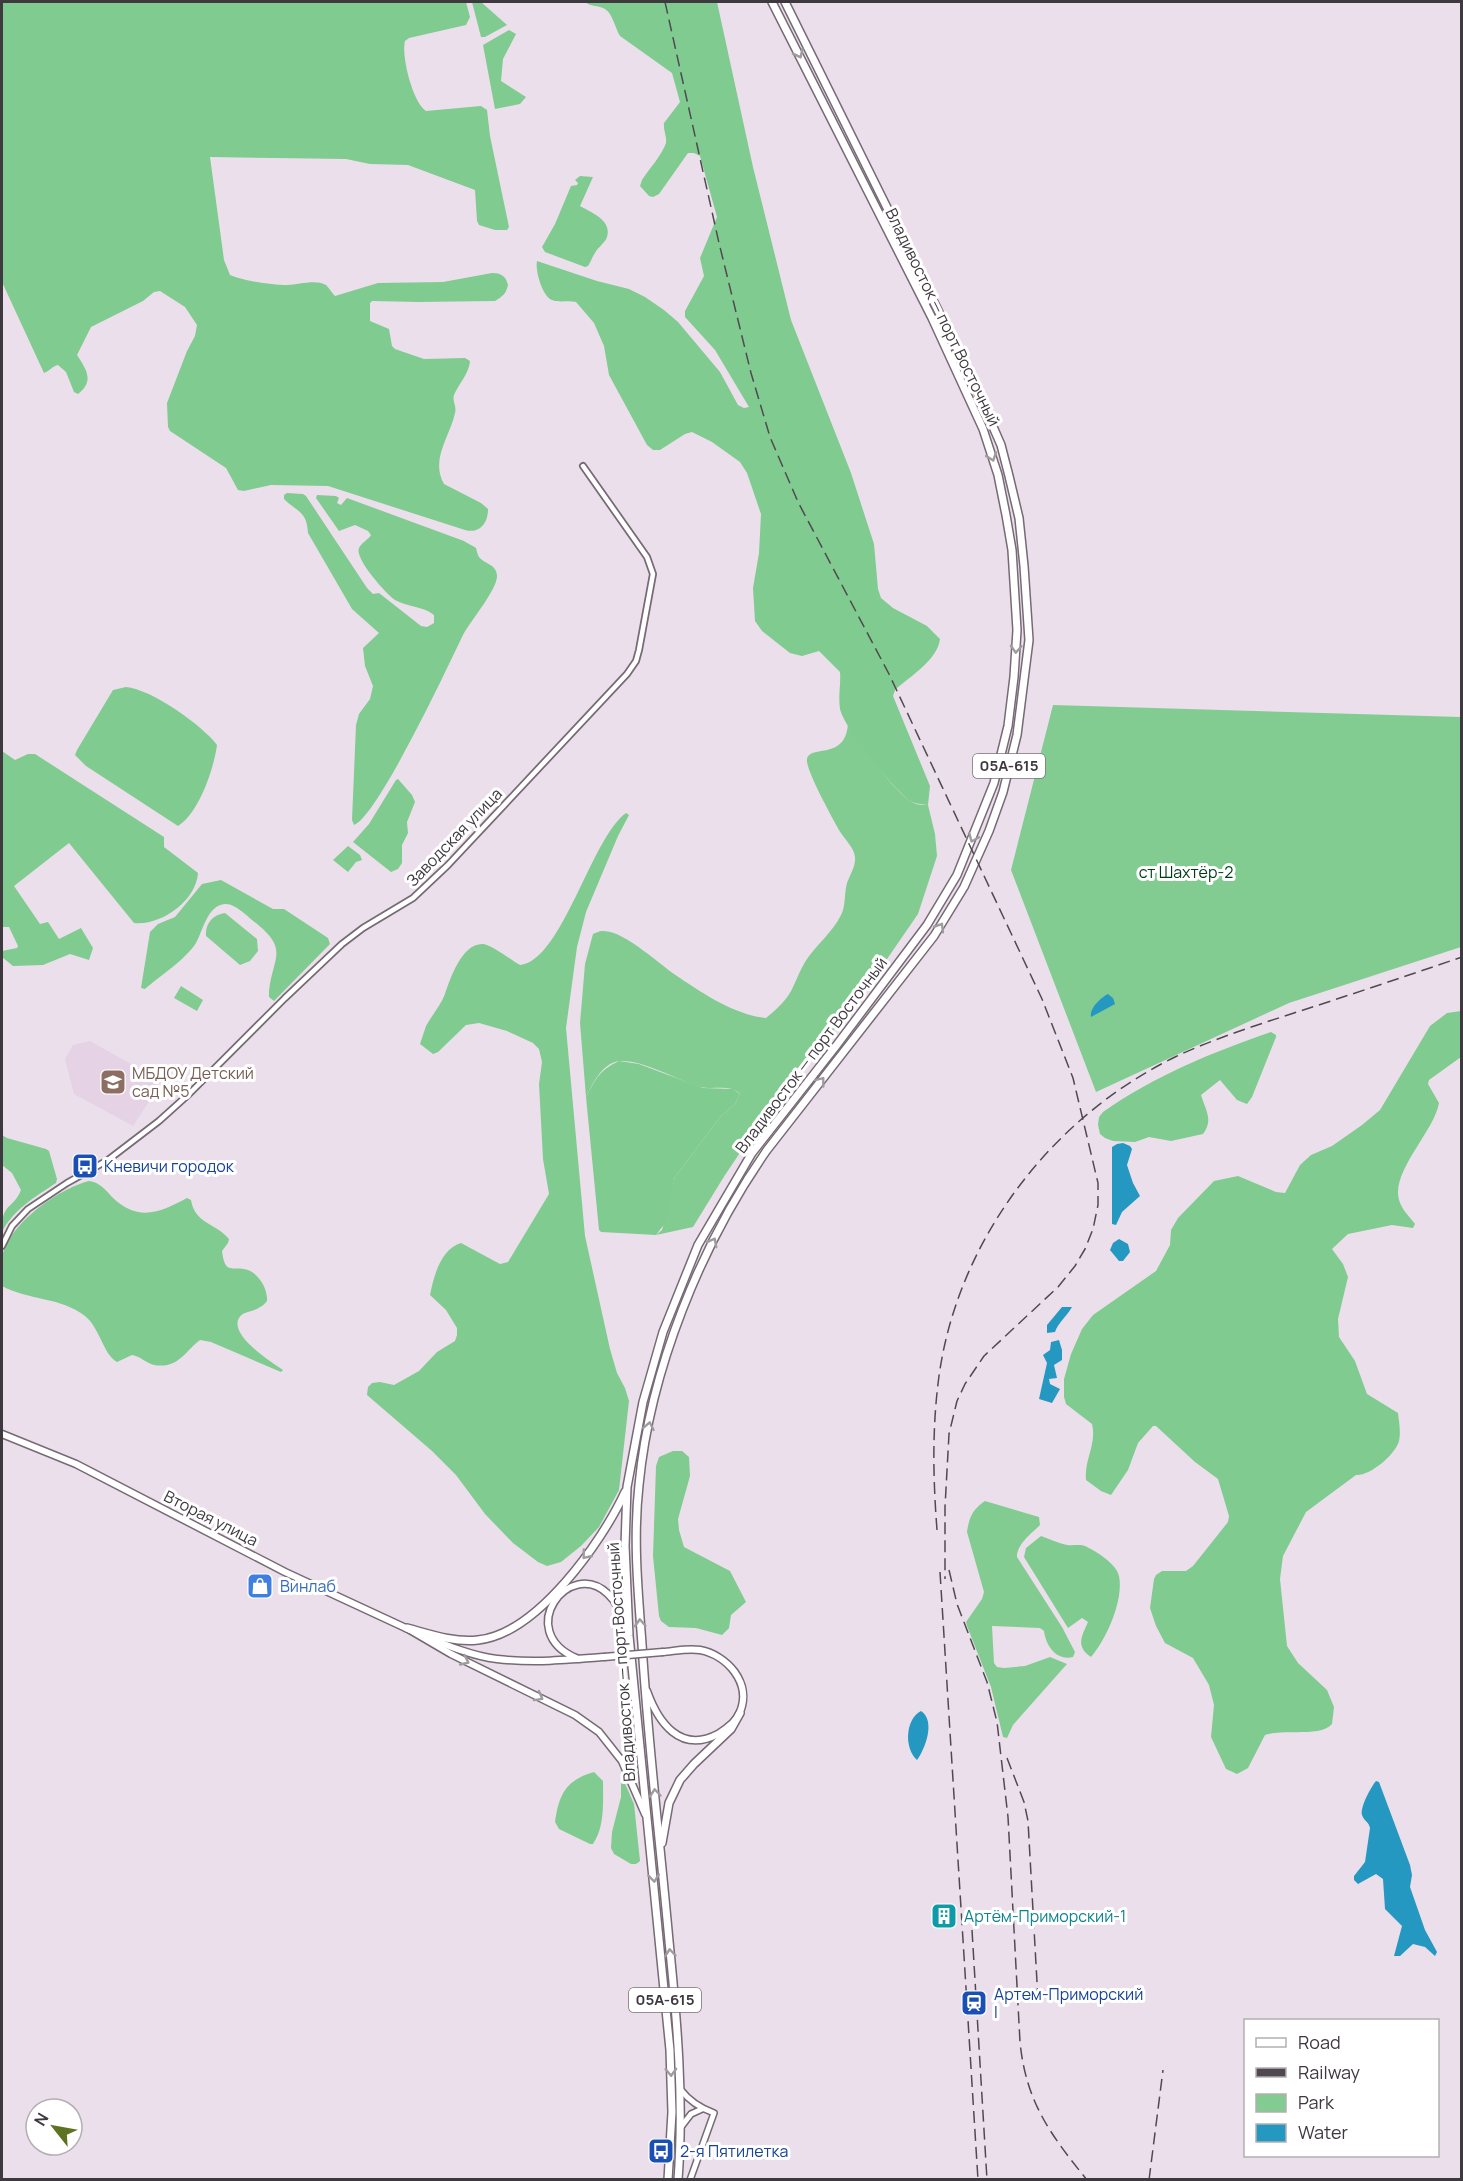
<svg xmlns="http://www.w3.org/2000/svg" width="1463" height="2181" viewBox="0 0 1463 2181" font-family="Manrope,sans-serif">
<rect width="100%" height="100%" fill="#ecdfec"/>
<polygon fill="#e5d2e4" points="90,1041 152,1076 158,1088 133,1126 74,1094 65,1059 73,1045"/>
<g fill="#82cc91">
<polygon points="1053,705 1461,717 1461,947 1289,1003 1096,1092 1011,870"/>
<path d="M848,724C859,741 897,797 914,803C918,805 924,805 928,805L935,834L937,856L918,914L854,1007L809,1058L764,1117L725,1175L693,1227L656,1235L662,1230L675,1177L720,1117L735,1104L740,1094C731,1084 713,1090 700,1087C677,1080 644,1060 620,1061C602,1063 593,1083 586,1097L580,1023L585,964L593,934C596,933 599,931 602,931C623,929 661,966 680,978C705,995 736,1015 766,1018C776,1010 788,999 793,987C797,979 800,970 805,962C815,946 833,932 841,915C846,906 844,893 847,883C850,875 856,866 855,857C854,847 844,839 839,830C833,819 805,769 807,759C811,744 845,761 848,724Z"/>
<path d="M225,913L257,939L258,951L250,961L240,965L206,936C205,924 212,915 225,913Z"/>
<polygon points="181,986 203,1000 197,1011 174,998"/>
<path d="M985,1501L1039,1517L1040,1525C1031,1534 1017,1544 1017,1557L1062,1627L1075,1652L1073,1657C1056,1661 1046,1646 1044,1631L1040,1628L992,1626L994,1663L997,1667L1004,1668L1025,1666L1050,1657L1067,1664L1013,1725L1007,1738L1003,1737L991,1687L967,1626L966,1622L982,1599L984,1592L967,1532C969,1517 973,1509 985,1501Z"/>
</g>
<g fill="#80cb8f">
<path d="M2,2H466L470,17L466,25L409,38L405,41C401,56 413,103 426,111L481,106L487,110L490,136L509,227L507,230H495L479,225L477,221L475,190L408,165L370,164L346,159L210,157L224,260L230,275C244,281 272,285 287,285C299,285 315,279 326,285C329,288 332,293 335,296L378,283L443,282L492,273C501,273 506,276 508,285C506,294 503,296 495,301L418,302L372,301L370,303V321L389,329L392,346L395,349L424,359L465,358L470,361C469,374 459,383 454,395C452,401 457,407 455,413C450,437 430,459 444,484L481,503L488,509C488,523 480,534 465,530L328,486L271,485L244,491L238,490L226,468L170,431L168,427L167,403L187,351L195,336L197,325L185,307L160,291L154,292L143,301L91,327L77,355C86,369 95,381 78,394L74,392L66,372L58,365C52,366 50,371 44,373L2,282Z"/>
<polygon points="472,2 481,2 507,25 485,37 481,37"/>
<path d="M585,2H717L753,167L791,320L851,473L874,544L878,589L881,598L893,608L927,626L940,639C937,661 910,676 895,690L893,696L930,786L928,805C922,804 915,804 910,801C894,790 844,728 840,709C838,696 841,684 840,672L819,651L802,656L790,653L762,631L755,621L753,588L759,553L761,514L747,473L740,462L712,442L692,432L685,434L660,450H653L647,445L609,375L604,346L594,323L576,302C568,300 560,303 552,300C542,296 535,270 537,261L597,281L629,289L645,297L664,310L678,322L720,372L738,405L744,408L749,407L715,350L685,317V311L704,276L700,258L717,217L700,156L694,153H688L659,194L653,197L649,196L640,186L642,180C649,169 662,155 666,143C667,136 663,130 664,123L680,102L672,73L620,36C615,28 613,14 605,9C598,5 591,7 585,2Z"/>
<polygon points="509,30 516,34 503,59 501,81 526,97 520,104 495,109 483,45"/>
<path d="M580,176L593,177L580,206C592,213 612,220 607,237C605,243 598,247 595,253C592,257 591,262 588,266L585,267L545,252L542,247L555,224L571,186L577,185L578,183L575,180Z"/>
<path d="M287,493L303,494L306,496L367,588L373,594L379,593L421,626L427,627L434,623V615C423,606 407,607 395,600C386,594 354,558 359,548C361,543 369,539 371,535L368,531L355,525L339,531L316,498L317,495L336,496L339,498L337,503L341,505L347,498L464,541C467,543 473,546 476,548C477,551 477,554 479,557C484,564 497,564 497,576C497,590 471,620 463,635C448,666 378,816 354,825L352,820L356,725L359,714L370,699L373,686L365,666L363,648L379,633L352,609L308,533C307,511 297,512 284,499V495Z"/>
<path d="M126,687C151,689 202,725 217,745C214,768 199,813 178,826L86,766L75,755L77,750L113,690Z"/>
<path d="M2,751L15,760L28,754H35L164,837V847L198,873C196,901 161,926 134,923L69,843L14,886L40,924L48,922L59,939L81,928L93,948L89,960L70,954L43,965L13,966L2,957V951L17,948L18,946L9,927H2Z"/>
<polygon points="398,779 412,795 415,802 407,822 408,833 402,845 402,863 398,869 391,872 353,842 369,824 396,780"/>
<path d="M626,813L629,815L618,836L586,912L577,947L566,1028L585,1236L610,1349L617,1373L625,1388L629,1401L619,1490L599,1527L581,1546L561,1562L547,1566L538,1562L513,1543L485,1514L456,1475L432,1451L367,1395L368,1387L372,1383L380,1382L394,1385L419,1371L437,1352L455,1341L457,1335V1328L446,1310L430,1295C434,1275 441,1249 461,1243L500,1264L508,1262L549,1194L543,1159L539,1084L542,1062L539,1049L533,1043L507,1031L479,1023L466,1025L438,1052L433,1054L420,1044C422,1038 424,1032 426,1026C432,1015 441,1005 445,994C450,979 462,943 483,944C492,945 511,960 520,965C562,961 591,838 626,813Z"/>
<polygon points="348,846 360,855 362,860 356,862 348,872 333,860"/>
<path d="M221,880L273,909H284L328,938L330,944L274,1001L269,997V991C273,956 289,950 256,923C248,917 235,903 225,904C208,905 203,930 196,943C186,959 160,976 145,989L141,988L150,932L158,924L175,917L202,884Z"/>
<path d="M1461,1011V1057L1429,1080L1428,1084L1439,1103C1434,1132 1391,1171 1399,1200C1402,1210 1409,1216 1415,1224L1413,1228L1392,1225L1348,1234L1332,1249L1343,1264L1348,1277L1338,1319L1339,1337L1355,1361L1367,1394L1398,1413C1399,1422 1401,1432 1399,1441C1395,1455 1370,1476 1356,1475L1306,1512L1283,1556L1280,1579L1287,1646L1298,1663L1327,1690L1334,1707L1332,1724C1320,1738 1283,1728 1265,1735L1248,1768L1237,1774L1226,1769L1211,1737L1214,1705L1209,1685L1193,1658L1165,1643L1156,1626L1150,1608L1154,1579L1156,1575L1162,1571H1186L1193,1566L1228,1522L1229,1516L1218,1479L1195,1462L1156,1426H1153L1138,1443L1128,1470L1111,1495L1101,1491L1086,1480C1084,1460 1097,1444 1092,1424L1066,1404L1064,1397V1379L1071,1354L1082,1329L1093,1315L1156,1271L1170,1245L1171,1230L1178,1218L1214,1181L1238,1176L1276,1192L1285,1193L1300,1165L1311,1155L1332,1146L1362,1125L1380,1110L1430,1026L1447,1013Z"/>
<path d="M1271,1032L1276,1035V1037L1252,1097L1247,1104L1237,1100L1220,1080L1201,1095C1205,1109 1214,1120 1203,1134L1171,1141L1149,1137L1135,1142L1113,1141L1105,1138L1100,1134L1098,1125L1099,1117L1103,1112C1154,1076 1213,1052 1271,1032Z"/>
<path d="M619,1061L639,1064L703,1088L733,1089L740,1094L735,1104L720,1117L675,1177L665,1223L656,1235L601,1232L599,1230L586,1097C596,1078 600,1070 619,1061Z"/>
<path d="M2,1135L7,1138L46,1149L49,1151L57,1179L56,1183C35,1197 14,1209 2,1232C1,1202 13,1210 21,1190L12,1173L2,1165Z"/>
<path d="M89,1181C99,1182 105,1189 112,1197C138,1222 159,1213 187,1198L191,1200C195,1224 216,1223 229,1239L228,1243L222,1251C225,1276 232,1265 248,1270C259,1274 268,1289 267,1301C265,1303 263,1306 260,1307C254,1312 243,1311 239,1318C229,1335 271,1362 283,1370L281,1372L211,1342L200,1340C185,1351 179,1369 154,1365C146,1363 140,1356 132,1355L117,1362C103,1354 100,1328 85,1316C61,1297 27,1300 2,1286C1,1277 0,1266 2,1258C8,1224 58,1189 89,1181Z"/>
<polygon points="673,1451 682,1451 689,1457 690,1476 678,1519 679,1530 684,1547 730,1571 746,1602 731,1615 729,1628 722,1635 696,1628 669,1627 661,1621 659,1616 653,1556 656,1466 659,1457"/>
<path d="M1041,1536C1050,1539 1058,1543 1067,1545C1076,1546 1081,1543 1089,1548C1099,1553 1117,1565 1119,1576C1124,1600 1106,1640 1091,1657C1075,1646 1082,1636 1088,1622L1082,1618L1068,1628L1024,1557L1026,1548Z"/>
<path d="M594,1772L603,1781C603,1802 605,1826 593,1844H590L559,1829L555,1822C559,1794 566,1780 594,1772Z"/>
<polygon points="623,1779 634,1804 640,1861 636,1864 631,1864 614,1854 611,1848 612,1832 621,1797 621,1780"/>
</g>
<g fill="#2498c0">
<path d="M1108,994L1113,998L1115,1004L1091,1017C1089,1009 1100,998 1108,994Z"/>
<polygon points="1123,1143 1130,1146 1132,1149 1127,1165 1133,1183 1140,1196 1122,1212 1116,1225 1112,1224 1112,1147 1117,1144"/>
<polygon points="1119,1239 1128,1244 1130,1252 1123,1261 1119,1261 1110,1250 1113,1243"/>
<path d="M1062,1307H1072C1067,1316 1058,1323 1055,1332L1047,1333V1325Z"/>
<polygon points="1059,1340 1062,1350 1062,1360 1054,1365 1057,1378 1049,1379 1050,1384 1060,1389 1052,1403 1039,1399 1047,1363 1043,1355 1050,1350 1051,1342"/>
<path d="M921,1711C936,1721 925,1749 917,1760C904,1749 905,1719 921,1711Z"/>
<path d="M1376,1781L1379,1782L1410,1865L1412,1875L1410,1887L1425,1930L1437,1952L1435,1956L1425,1947L1413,1944L1400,1956H1394L1402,1926L1385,1909L1383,1879L1376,1874L1358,1884L1354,1880V1876L1365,1862L1370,1828C1369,1822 1364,1821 1362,1815C1360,1807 1371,1787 1376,1781Z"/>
</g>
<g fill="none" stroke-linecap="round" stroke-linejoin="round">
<g stroke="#766a75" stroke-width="8">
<polyline id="tertiary" points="2,1246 12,1226 28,1209 67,1183 108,1160 159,1121 189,1094 285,998 342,944 363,928 413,898 448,865 627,674 636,661 639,650 653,574 647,557 583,466"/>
</g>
<g stroke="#766a75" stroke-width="8">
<g id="secondary">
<path d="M681,2090C690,2102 700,2108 714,2113L690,2180"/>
<polyline points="681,2127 691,2114 702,2109"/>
</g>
</g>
<g stroke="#766a75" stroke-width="9">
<g id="primary">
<polyline points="2,1434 76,1464 285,1572 410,1630"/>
<polyline points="410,1630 451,1654 575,1715 599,1732 622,1761 645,1814"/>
<path d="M422,1635C446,1645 472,1656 497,1659C533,1663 568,1660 604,1657"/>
<path d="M576,1658C514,1631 569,1557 608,1594C619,1604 622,1618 627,1631"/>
<path d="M647,1691C658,1722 680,1754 718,1734C726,1729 737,1721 740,1712C752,1683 727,1655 700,1650C688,1648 675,1651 663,1652"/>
</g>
</g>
<g stroke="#766a75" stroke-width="10">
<g id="trunk">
<path d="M407,1628C429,1634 455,1643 478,1640C537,1634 602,1542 625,1492"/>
<polyline points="662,1843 669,1803 680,1780 694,1764 731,1729 740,1713"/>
<polyline points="668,2180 672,2112 670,2050 629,1636 625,1546 627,1487 643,1402 663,1332 698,1245 752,1153 836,1046 927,925 957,875 994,783 1008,726 1014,677 1017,630 1012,550 1006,515 998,475 983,429 932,318 772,2"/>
<path d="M678,2180C684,2099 677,2020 669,1941C660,1842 648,1743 642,1644C638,1591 633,1538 639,1485C650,1370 701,1244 767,1150L934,936L964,887L989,831L1003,792L1017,735L1029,640L1024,566L1019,518L1009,476L1001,445L973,381L785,2"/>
</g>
</g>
<use href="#tertiary" stroke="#fff" stroke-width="4.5"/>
<use href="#secondary" stroke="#fff" stroke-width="5"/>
<use href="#primary" stroke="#fff" stroke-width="6"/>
<use href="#trunk" stroke="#fff" stroke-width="7"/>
<g stroke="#504a50" stroke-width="1.5" stroke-dasharray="12 6" stroke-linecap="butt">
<polyline points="665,2 719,243 751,373 770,437 798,502 889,674 1042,999 1073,1078 1098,1183 1098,1205 1093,1229 1085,1249 1075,1266 1058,1287 984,1356 965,1384 957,1401 949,1434 945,1507 945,1579"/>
<path d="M937,1530C933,1478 932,1428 939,1376C958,1239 1052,1117 1175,1057C1213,1039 1254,1026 1294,1013C1350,995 1406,976 1462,957"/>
<path d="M949,1570L957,1604L987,1682L997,1722L1008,1817L1020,2042C1026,2102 1050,2134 1087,2180"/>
<polyline points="940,1572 978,2180"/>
<polyline points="1007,1758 1024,1802 1028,1821 1038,2000"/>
<polyline points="972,1930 987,2180"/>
<polyline points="1149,2180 1163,2070"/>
</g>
<g stroke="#766a75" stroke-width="9" stroke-linecap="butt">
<polyline id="primary-bridge" points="604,1657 663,1652"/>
</g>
<use href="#primary-bridge" stroke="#fff" stroke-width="6"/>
</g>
<defs><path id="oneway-chevron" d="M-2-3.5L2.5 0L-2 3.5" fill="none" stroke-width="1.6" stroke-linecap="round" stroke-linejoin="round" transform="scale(1.5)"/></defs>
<g stroke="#9e9c9e">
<use href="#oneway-chevron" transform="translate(799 54) rotate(64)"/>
<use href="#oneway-chevron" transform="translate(992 457) rotate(71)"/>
<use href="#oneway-chevron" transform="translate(1016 649) rotate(93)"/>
<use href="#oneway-chevron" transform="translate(973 838) rotate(113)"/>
<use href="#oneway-chevron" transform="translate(940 927) rotate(-59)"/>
<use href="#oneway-chevron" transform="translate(821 1081) rotate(-52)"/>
<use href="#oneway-chevron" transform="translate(713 1242) rotate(-62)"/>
<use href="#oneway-chevron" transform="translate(649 1426) rotate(-79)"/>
<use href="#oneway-chevron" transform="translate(586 1555) rotate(129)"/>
<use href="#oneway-chevron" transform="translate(640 1623) rotate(-93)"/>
<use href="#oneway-chevron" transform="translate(465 1661) rotate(25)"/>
<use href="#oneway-chevron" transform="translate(539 1697) rotate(29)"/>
<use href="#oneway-chevron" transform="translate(655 1793) rotate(-95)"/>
<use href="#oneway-chevron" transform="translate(654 1878) rotate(84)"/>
<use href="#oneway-chevron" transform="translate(670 1953) rotate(-95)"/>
<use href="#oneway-chevron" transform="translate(671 2072) rotate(88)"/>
</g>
<defs>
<g id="school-square" transform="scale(1.35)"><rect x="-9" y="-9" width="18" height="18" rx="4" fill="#8d6e63" stroke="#fff"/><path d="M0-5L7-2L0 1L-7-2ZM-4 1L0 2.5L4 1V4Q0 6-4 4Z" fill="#fff"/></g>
<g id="bus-square" transform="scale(1.35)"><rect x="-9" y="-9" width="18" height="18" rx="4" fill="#1a4fb4" stroke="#fff"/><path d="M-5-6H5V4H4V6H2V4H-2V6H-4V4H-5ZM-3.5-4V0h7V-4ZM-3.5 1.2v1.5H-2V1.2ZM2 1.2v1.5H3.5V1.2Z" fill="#fff"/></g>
<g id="shop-square" transform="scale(1.35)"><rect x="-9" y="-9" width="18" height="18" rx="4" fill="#3f7fe0" stroke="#fff"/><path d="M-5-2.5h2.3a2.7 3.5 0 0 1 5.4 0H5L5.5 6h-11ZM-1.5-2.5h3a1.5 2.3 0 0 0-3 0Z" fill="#fff"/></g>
<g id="building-square" transform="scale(1.35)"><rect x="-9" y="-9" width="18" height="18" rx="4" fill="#0f9aa8" stroke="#fff"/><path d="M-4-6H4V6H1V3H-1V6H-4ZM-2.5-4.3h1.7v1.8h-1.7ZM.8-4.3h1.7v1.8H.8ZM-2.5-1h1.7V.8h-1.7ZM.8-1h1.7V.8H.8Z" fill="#fff"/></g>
<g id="station-square" transform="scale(1.35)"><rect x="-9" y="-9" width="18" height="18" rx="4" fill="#1a4fb4" stroke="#fff"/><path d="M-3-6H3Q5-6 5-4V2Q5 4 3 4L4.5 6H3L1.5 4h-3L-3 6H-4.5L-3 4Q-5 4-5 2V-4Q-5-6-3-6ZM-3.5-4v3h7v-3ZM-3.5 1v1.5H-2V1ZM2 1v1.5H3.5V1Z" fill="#fff"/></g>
</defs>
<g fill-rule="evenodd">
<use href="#school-square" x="113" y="1082"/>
<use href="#bus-square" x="85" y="1166"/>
<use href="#shop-square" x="260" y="1586"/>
<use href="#building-square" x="944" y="1916"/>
<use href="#station-square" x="974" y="2003"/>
<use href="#bus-square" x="661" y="2151"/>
</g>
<g text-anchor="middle" stroke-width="6" stroke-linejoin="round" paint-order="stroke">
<g fill="#fff" stroke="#787478" stroke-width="1.5">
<rect x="973" y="754" width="72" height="24" rx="4.5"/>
<rect x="629" y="1988" width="72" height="24" rx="4.5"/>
</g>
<g font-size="15" font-weight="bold" fill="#3e393e">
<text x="1009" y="771">05А-615</text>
<text x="665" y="2005">05А-615</text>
</g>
<g font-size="16" fill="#3e393e" stroke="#fff">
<text transform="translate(943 317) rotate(64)" y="6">Владивосток — порт Восточный</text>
<text transform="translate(454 837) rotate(-46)" y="6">Заводская улица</text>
<text transform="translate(811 1055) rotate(-53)" y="6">Владивосток — порт Восточный</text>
<text transform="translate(211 1518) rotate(27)" y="6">Вторая улица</text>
<text transform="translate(621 1662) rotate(-94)" y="6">Владивосток — порт Восточный</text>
</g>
<g font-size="16" fill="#003b15" stroke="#fff">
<text x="1186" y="878">ст Шахтёр-2</text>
</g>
<g font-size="16" fill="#785e54" stroke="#fff" text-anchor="start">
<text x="132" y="1079">МБДОУ Детский<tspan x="132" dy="18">сад №5</tspan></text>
</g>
<g font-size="16" fill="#164399" stroke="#fff" text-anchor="start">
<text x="104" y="1172">Кневичи городок</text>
<text x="994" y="2000">Артем-Приморский<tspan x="994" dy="18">I</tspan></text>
<text x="680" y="2157">2-я Пятилетка</text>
</g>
<g font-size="16" fill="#366cbe" stroke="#fff" text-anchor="start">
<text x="280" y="1592">Винлаб</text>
</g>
<g font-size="16" fill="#0d838f" stroke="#fff" text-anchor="start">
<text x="964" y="1922">Артём-Приморский-1</text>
</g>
</g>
<rect width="1463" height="2181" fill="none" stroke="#3e393e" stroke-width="6"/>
<rect x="1244" y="2019" width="195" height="138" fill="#ffffff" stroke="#b2b0b2" stroke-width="1.5"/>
<rect x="1256" y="2038" width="30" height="9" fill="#ffffff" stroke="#b2b0b2" stroke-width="1.5"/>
<text x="1298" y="2049" font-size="18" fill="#3e393e">Road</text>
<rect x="1256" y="2068" width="30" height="9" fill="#504a50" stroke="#b2b0b2" stroke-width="1.5"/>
<text x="1298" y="2079" font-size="18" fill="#3e393e">Railway</text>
<rect x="1256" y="2094" width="30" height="18" fill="#82cc91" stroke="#b2b0b2" stroke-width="1.5"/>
<text x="1298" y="2109" font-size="18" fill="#3e393e">Park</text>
<rect x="1256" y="2124" width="30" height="18" fill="#2498c0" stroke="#b2b0b2" stroke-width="1.5"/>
<text x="1298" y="2139" font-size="18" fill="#3e393e">Water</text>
<g transform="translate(54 2127) rotate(301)"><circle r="28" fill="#ffffff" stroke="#b2b0b2" stroke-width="1.5"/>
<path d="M0-4.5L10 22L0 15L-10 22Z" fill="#5e7322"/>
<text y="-9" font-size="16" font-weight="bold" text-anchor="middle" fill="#3e393e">N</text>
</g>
</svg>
